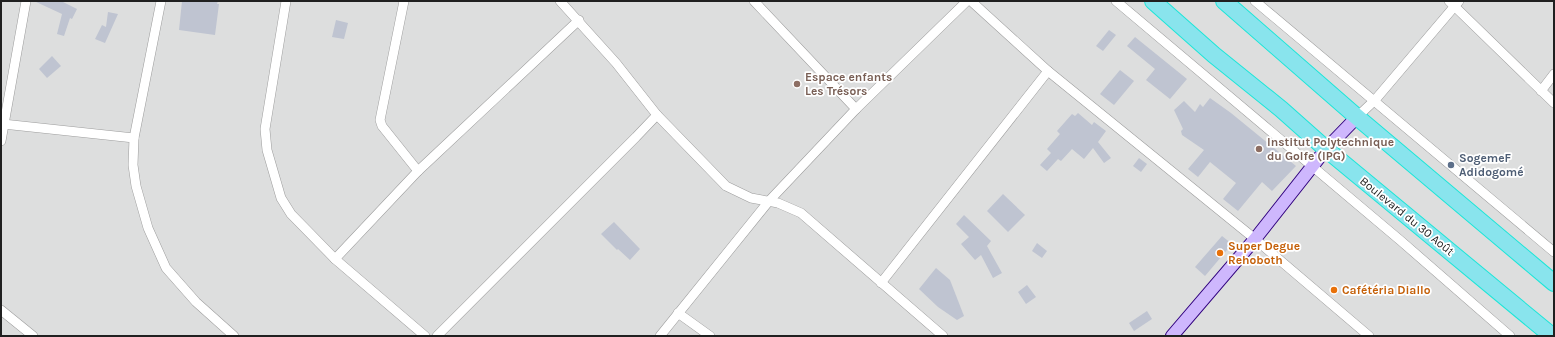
<svg xmlns="http://www.w3.org/2000/svg" width="1555" height="337" viewBox="0 0 1555 337" font-family="Karla,sans-serif">
<rect width="100%" height="100%" fill="#e6e7f1"/>
<rect fill="#dddede" x="1" y="1" width="1553" height="335"/>
<g fill="#bfc4d1">
<polygon points="34,1 61,1 77,9 72,19 70,18 64,36 57,34 62,14"/>
<polygon points="182,1 218,1 217,4 219,4 215,35 179,30"/>
<polygon points="108,12 118,14 105,43 95,39 102,25 106,27"/>
<polygon points="336,20 348,23 344,39 332,37"/>
<polygon points="1109,30 1116,35 1103,51 1096,46"/>
<polygon points="1135,37 1187,79 1170,99 1146,80 1155,69 1127,46"/>
<polygon points="52,56 61,66 47,78 39,69"/>
<polygon points="1120,70 1134,81 1114,105 1100,94"/>
<polygon points="1210,98 1231,113 1296,166 1272,191 1262,182 1238,211 1223,199 1236,183 1210,162 1198,177 1188,169 1204,150 1182,135 1181,131 1183,129 1174,110 1184,101 1195,112 1200,104 1203,107"/>
<polygon points="1078,113 1092,125 1094,122 1106,131 1098,142 1111,158 1104,163 1093,148 1084,159 1072,149 1061,161 1058,159 1047,171 1040,165 1051,153 1047,149 1060,134 1057,131 1072,114 1075,116"/>
<polygon points="1139,158 1147,164 1141,172 1133,166"/>
<polygon points="1003,194 1025,215 1008,232 987,211"/>
<polygon points="964,215 991,241 987,246 1002,273 993,278 981,255 975,260 961,244 969,237 956,224"/>
<polygon points="614,222 640,249 630,260 618,249 617,250 601,234"/>
<polygon points="1222,236 1232,244 1205,276 1195,267"/>
<polygon points="1037,243 1047,251 1042,258 1032,251"/>
<polygon points="936,268 950,280 964,316 957,320 938,307 919,289"/>
<polygon points="1027,285 1036,297 1026,304 1018,292"/>
<polygon points="1147,311 1152,319 1134,331 1129,323"/>
</g>
<g fill="none" stroke-linecap="round" stroke-linejoin="round">
<g stroke="#9d9d9d" stroke-width="10">
<g id="street">
<polyline points="161,1 134,138 133,165 136,186 148,228 166,268 196,302 234,336"/>
<polyline points="286,1 265,129 267,150 281,198 291,214 335,259 425,336"/>
<polyline points="404,1 380,120 382,126 418,171"/>
<polyline points="560,1 616,63 657,115 726,186 751,198 778,203 801,213 943,336"/>
<polyline points="754,1 856,109"/>
<polyline points="971,1 1048,71 1255,239 1369,336"/>
<polyline points="1116,1 1401,241 1510,336"/>
<polyline points="1255,1 1554,252"/>
<polyline points="1449,1 1554,103"/>
<polyline points="1541,91 1554,74"/>
<polyline points="1357,117 1375,100 1459,1"/>
<polyline points="1,123 3,124 134,138"/>
<polyline points="1,141 26,1"/>
<polyline points="335,259 418,171 579,20"/>
<polyline points="881,283 1048,71"/>
<polyline points="1,310 33,336"/>
<polyline points="678,313 710,336"/>
<polyline points="437,336 636,137 657,115"/>
<polyline points="660,336 769,201 856,109 967,1"/>
</g>
</g>
<g stroke="#30007e" stroke-width="14">
<polyline id="secondary" points="1172,336 1255,239 1326,149 1357,117"/>
</g>
<g stroke="#1ce6d8" stroke-width="18">
<g id="highway">
<polyline points="1153,1 1214,55 1281,109 1326,149 1552,336"/>
<polyline points="1224,1 1357,117 1554,283"/>
</g>
</g>
<use href="#street" stroke="#fff" stroke-width="9"/>
<use href="#secondary" stroke="#ceb7fd" stroke-width="12"/>
<use href="#highway" stroke="#89e4ed" stroke-width="16"/>
</g>
<g fill="#8d6e63" stroke="#fff" stroke-width="1.5">
<circle cx="797" cy="84" r="4"/>
<circle cx="1259" cy="149" r="4"/>
</g>
<circle fill="#5c6f8a" stroke="#fff" stroke-width="1.5" cx="1451" cy="165" r="4"/>
<g fill="#e8710a" stroke="#fff" stroke-width="1.5">
<circle cx="1220" cy="253" r="4"/>
<circle cx="1334" cy="290" r="4"/>
</g>
<g text-anchor="middle" stroke-width="3.5" stroke-linejoin="round" paint-order="stroke">
<g font-size="12" font-weight="bold" fill="#785e54" stroke="#fff" text-anchor="start">
<text x="805" y="81">Espace enfants<tspan x="805" dy="14">Les Trésors</tspan></text>
<text x="1267" y="146">Institut Polytechnique<tspan x="1267" dy="14">du Golfe (IPG)</tspan></text>
</g>
<g font-size="12" font-weight="bold" fill="#4e5e75" stroke="#fff" text-anchor="start">
<text x="1459" y="162">SogemeF<tspan x="1459" dy="14">Adidogomé</tspan></text>
</g>
<g font-size="12" fill="#202020" stroke="#fff">
<text transform="translate(1407 216) rotate(39)" y="4">Boulevard du 30 Août</text>
</g>
<g font-size="12" font-weight="bold" fill="#c56008" stroke="#fff" text-anchor="start">
<text x="1228" y="250">Super Degue<tspan x="1228" dy="14">Rehoboth</tspan></text>
<text x="1342" y="294">Cafétéria Diallo</text>
</g>
</g>
<rect width="1555" height="337" fill="none" stroke="#202020" stroke-width="4"/>
</svg>
